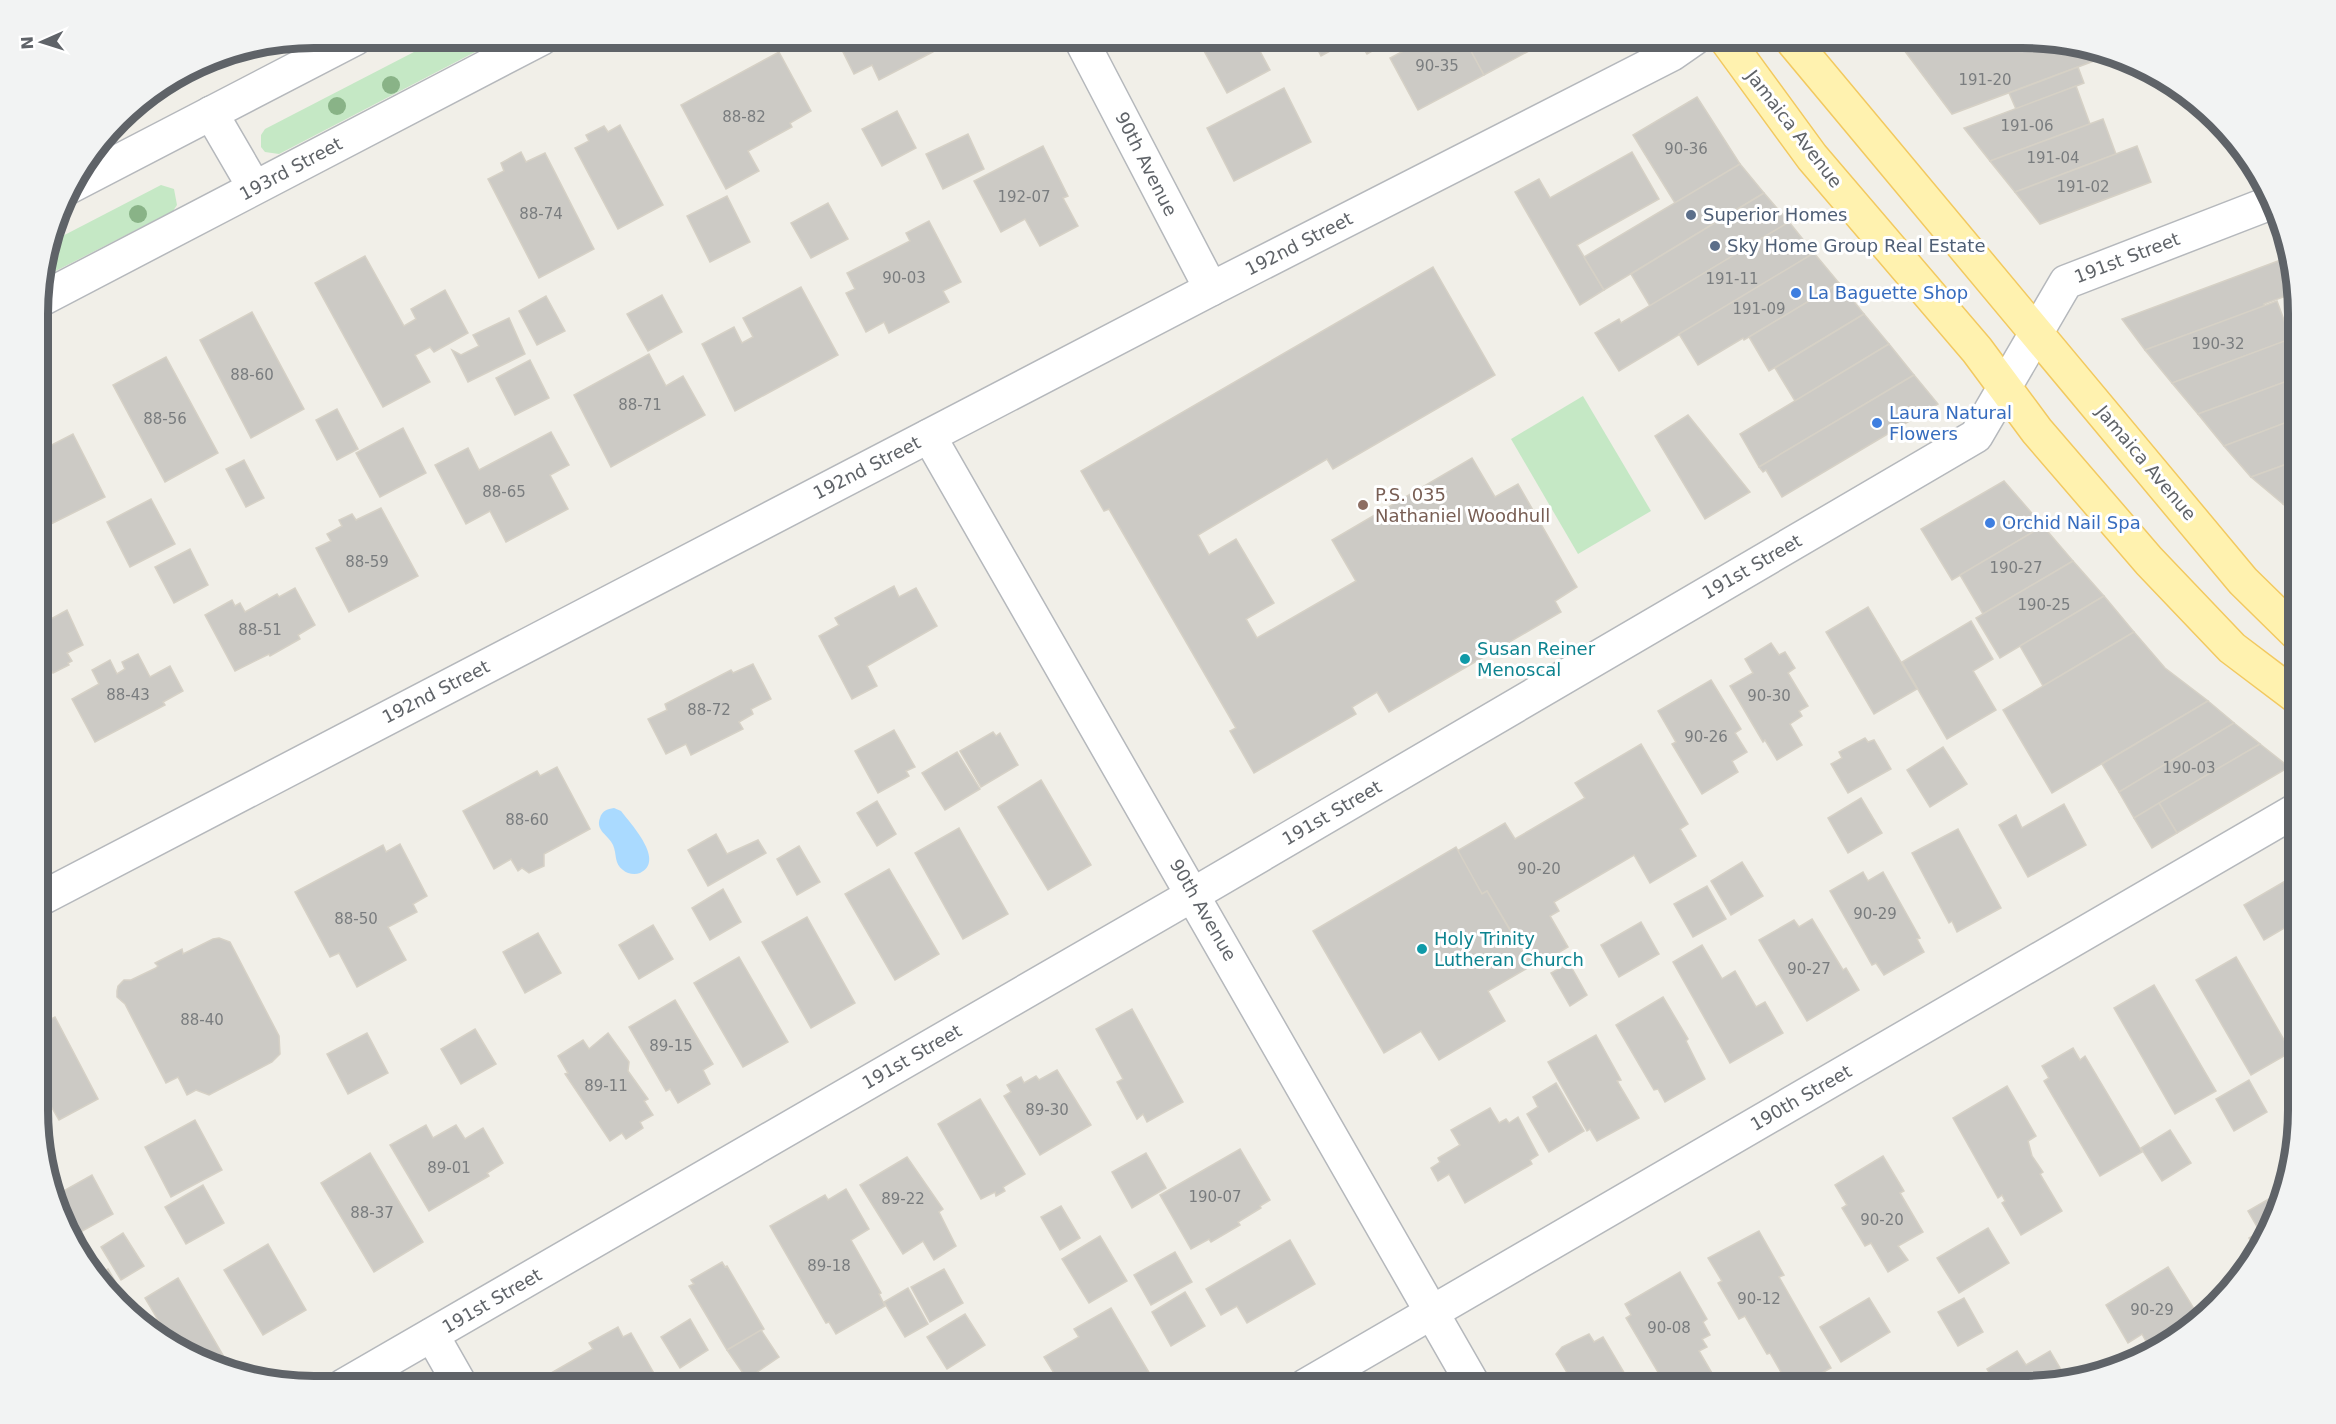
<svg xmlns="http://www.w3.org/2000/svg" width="2336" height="1424" viewBox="0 0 2336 1424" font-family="'DejaVu Sans',sans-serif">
<rect width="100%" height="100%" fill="#f1efe8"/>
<g fill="#c5e8c5">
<polygon points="441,38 502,38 279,154 265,152 261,147 261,135 265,129"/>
<polygon points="161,185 174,189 177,205 173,211 40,279 51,242"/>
<polygon points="1583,396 1651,511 1578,554 1511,439"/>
</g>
<path fill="#aadaff" d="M614,808L621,811C631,824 666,861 640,873C635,875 627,874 623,870C614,864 617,854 613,845C609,835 595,831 600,818C602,811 607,809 614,808Z"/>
<g fill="#cccac5" stroke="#d6d1c6" stroke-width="1.5">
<polygon points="836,38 928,38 933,52 879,80 872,65 854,74"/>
<polygon points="1197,38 1254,38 1253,38 1270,70 1227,93"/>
<polygon points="1312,38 1354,38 1321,56"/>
<polygon points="1357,38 1395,38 1367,54"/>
<polygon points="1428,38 1464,38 1484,75 1418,110 1390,58"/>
<polygon points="1464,38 1553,38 1484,75"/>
<polygon points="1895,38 2023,38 2099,50 2102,58 1952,114"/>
<polygon points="779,52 811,111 790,123 792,127 748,151 759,171 726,189 681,105"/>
<polygon points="2078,67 2084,83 2016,109 2009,93"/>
<polygon points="2076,86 2090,124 1990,161 1964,128"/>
<polygon points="1284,88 1311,142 1234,181 1207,128"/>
<polygon points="1697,97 1740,164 1675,203 1633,135"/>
<polygon points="897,111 916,148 882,166 862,129"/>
<polygon points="2103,119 2116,154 2015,192 1990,161"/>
<polygon points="620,125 663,205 618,229 575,148 589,141 586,135 604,126 608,132"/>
<polygon points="968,134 984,169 943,189 926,154"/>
<polygon points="1043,146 1068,196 1063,198 1078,226 1040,246 1025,219 1001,232 974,181"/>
<polygon points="2137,146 2151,182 2040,224 2015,192"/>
<polygon points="521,152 526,162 545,153 594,249 539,278 488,179 504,171 501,163"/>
<polygon points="1632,152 1659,199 1577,245 1604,290 1580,305 1515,192 1539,179 1550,198"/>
<polygon points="1740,164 1764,193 1604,290 1584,257"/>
<polygon points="1764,193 1789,222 1650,306 1631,274"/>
<polygon points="727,196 750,242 710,262 687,216"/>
<polygon points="828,203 848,239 811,258 791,223"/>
<polygon points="929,221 961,282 943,291 949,302 889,333 884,322 866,332 846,293 855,289 847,273 910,241 906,233"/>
<polygon points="1789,222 1814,253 1619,371 1595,333 1619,319 1621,323"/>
<polygon points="1814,253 1839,283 1744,340 1743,338 1698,365 1679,334"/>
<polygon points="365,256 404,326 416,319 411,309 445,290 468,333 434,352 430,347 415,355 430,382 383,407 315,283"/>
<polygon points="2286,258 2297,292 2264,304 2265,306 2145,350 2122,319"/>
<polygon points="1433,267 1495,375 1333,469 1327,459 1198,535 1209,555 1236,539 1274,603 1246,619 1257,638 1356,581 1332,540 1472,458 1495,497 1518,484 1577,587 1555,601 1561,612 1389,712 1377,692 1352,707 1356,714 1254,773 1230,731 1236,728 1109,509 1104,511 1081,471"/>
<polygon points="1839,283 1864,314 1769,371 1749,337"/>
<polygon points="801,287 838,355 735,411 702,344 734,327 742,343 753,337 743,318"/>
<polygon points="662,295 682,332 648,351 627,314"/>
<polygon points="546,296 565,331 537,345 519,311"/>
<polygon points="2277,301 2291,339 2172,383 2145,350"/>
<polygon points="252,312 304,409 251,438 200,340"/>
<polygon points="1864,314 1889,344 1795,401 1775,368"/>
<polygon points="509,318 525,354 468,382 452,350 461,355 479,346 473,335"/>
<polygon points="2298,336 2298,377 2198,414 2172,383"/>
<polygon points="1889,344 1914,375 1759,467 1740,434"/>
<polygon points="649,354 666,386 683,376 705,415 611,467 574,395"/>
<polygon points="166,357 218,453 165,482 113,385"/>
<polygon points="530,360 549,398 515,415 496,378"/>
<polygon points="1914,375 1938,404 1782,497 1766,470 1763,472 1759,467"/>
<polygon points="2298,377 2298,418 2224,446 2198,414"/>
<polygon points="337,409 358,449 337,460 316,420"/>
<polygon points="1688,415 1750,492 1705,519 1655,436"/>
<polygon points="2298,418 2298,460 2251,477 2224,446"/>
<polygon points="403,428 426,473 380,497 356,453"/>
<polygon points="551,432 569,465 550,475 568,509 506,542 490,511 466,524 435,465 468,448 479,470"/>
<polygon points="73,434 105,497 49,525 40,506 40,451"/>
<polygon points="244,460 264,498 246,507 226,469"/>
<polygon points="2298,460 2298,499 2283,504 2251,477"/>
<polygon points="2004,481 2043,526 1952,580 1921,529"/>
<polygon points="151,499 175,544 130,567 107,522"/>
<polygon points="2298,499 2298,517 2283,504"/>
<polygon points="381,508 418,576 349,612 316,548 331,541 327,534 342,526 339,520 352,514 356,520"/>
<polygon points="2043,526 2073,561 1983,614 1960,575"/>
<polygon points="190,549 208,585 174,603 155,567"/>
<polygon points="2073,561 2104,596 2000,658 1976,618"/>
<polygon points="894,586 899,597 916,588 937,626 867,666 877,686 852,699 819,636 839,625 835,618"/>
<polygon points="295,588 315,625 298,635 300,639 270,656 269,654 235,671 205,615 232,600 235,606 240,603 245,612 277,594 279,597"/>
<polygon points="2104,596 2134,632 2043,686 2020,646"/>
<polygon points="1868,607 1917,689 1874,714 1826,632"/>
<polygon points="67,610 83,645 67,653 72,661 68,663 69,665 53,673 51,670 47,672 40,659 40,625"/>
<polygon points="1971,621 1993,659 1973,671 1996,710 1947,739 1902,662"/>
<polygon points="2134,632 2165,668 2208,701 2052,793 2003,710"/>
<polygon points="1771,643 1779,655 1785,652 1795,668 1788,673 1808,706 1799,711 1802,716 1790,724 1802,745 1777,760 1765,740 1763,742 1730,686 1753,673 1745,659"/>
<polygon points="138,654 150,677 170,666 183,691 163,702 165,705 95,742 72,699 99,684 92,670 110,660 117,674 125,669 122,662"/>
<polygon points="753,664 771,699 751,709 753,714 739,722 743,729 691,755 686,744 666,754 648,719 667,710 665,704 731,670 733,673"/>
<polygon points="1711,680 1741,729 1735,733 1747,752 1732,761 1738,772 1702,794 1672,744 1676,742 1658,711"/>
<polygon points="2208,701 2234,723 2119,792 2102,764"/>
<polygon points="2234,723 2260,744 2134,818 2119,792"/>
<polygon points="894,730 915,767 906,771 909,776 878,793 855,751"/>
<polygon points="993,732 996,736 1000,733 1018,765 981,787 960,751"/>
<polygon points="1865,738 1868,742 1874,740 1891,769 1848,793 1831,764 1842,758 1839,752"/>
<polygon points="1641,744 1688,824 1680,829 1696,856 1650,883 1634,855 1554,902 1559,911 1550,916 1568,947 1533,968 1487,891 1482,894 1457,851 1505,823 1515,839 1585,798 1575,783"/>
<polygon points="2260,744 2289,767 2177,833 2159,803"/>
<polygon points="1943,747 1967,784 1930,807 1907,770"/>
<polygon points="957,752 980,789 945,810 922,773"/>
<polygon points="557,767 590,829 544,854 544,866 529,873 522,868 518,871 511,859 494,869 463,811 537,771 540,776"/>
<polygon points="1041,780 1091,865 1048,890 998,807"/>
<polygon points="1861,798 1882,833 1848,853 1828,818"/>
<polygon points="877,801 896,834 877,846 857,813"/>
<polygon points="2159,803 2177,833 2152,848 2134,818"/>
<polygon points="2064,804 2086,845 2028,877 1999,825 2016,815 2022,828"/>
<polygon points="959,828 1008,914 963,939 915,853"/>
<polygon points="1958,829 2001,908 1957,932 1952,921 1949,923 1912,853"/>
<polygon points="716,834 727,854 758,840 766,853 708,886 688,850"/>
<polygon points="400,844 427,896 413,904 417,912 388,927 406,960 357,987 339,953 330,957 295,892 383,845 386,852"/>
<polygon points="799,846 820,882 797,895 777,859"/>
<polygon points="1456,847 1482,894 1487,891 1531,966 1488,991 1505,1021 1439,1060 1421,1031 1384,1053 1313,931"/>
<polygon points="1742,862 1763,896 1731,915 1711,881"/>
<polygon points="889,869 939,954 895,980 845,894"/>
<polygon points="1863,872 1868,881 1883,872 1920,938 1917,939 1924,952 1884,975 1876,963 1872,965 1830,891"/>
<polygon points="2298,874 2298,898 2287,880"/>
<polygon points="2287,880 2298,898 2298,920 2264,940 2244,905"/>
<polygon points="1707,886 1726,919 1693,937 1674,904"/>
<polygon points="723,889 741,922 710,940 692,908"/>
<polygon points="807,917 855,1003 811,1028 762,942"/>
<polygon points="1812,919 1843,970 1846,968 1859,990 1807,1021 1759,940 1794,920 1799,927"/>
<polygon points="1641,922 1659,954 1619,977 1601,945"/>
<polygon points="653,925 673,959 639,979 619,945"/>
<polygon points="538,933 561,973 525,993 503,952"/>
<polygon points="219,938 230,942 279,1036 280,1054 272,1062 209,1095 196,1090 187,1095 178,1077 166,1083 125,1004 117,997 117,991 118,986 124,980 131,980 156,968 158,966 155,963 182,949 183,954 213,939"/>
<polygon points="1702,945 1722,979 1735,971 1756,1007 1765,1002 1783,1033 1730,1063 1673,962"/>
<polygon points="739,957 788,1042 743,1067 694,983"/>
<polygon points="2236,957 2291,1052 2251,1075 2196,980"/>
<polygon points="1569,963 1587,995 1570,1006 1551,973"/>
<polygon points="2154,985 2216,1091 2175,1114 2114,1008"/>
<polygon points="1663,997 1688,1039 1686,1041 1705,1079 1665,1102 1658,1089 1654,1090 1616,1025"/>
<polygon points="675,1000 713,1064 703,1070 710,1084 678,1103 670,1089 666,1091 629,1027"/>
<polygon points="1132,1009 1183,1102 1147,1122 1143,1114 1137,1119 1117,1082 1123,1079 1096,1029"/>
<polygon points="55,1017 98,1099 59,1120 40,1087 40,1025"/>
<polygon points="475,1029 496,1064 461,1084 441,1049"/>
<polygon points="367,1033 388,1073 348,1094 327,1054"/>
<polygon points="608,1033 629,1062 628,1071 648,1099 644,1101 653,1115 640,1122 643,1128 626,1139 622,1133 610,1141 565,1074 568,1073 558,1056 583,1040 589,1049"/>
<polygon points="1596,1035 1621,1080 1617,1081 1639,1118 1597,1141 1590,1129 1587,1131 1548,1062"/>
<polygon points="2073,1048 2080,1060 2085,1056 2142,1152 2100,1176 2044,1081 2049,1078 2042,1066"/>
<polygon points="1057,1070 1091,1125 1040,1155 1004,1096 1011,1092 1007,1085 1021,1077 1024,1083 1036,1076 1039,1080"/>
<polygon points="2249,1080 2267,1112 2234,1131 2216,1099"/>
<polygon points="1556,1083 1584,1131 1549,1152 1527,1114 1538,1107 1533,1097"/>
<polygon points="2007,1086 2036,1136 2028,1141 2032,1156 2043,1172 2040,1174 2062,1211 2021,1235 2002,1203 2005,1201 2002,1195 1998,1198 1953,1118"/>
<polygon points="980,1099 1025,1174 1003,1187 1005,1191 996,1196 995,1192 981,1199 938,1124"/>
<polygon points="1490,1108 1499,1123 1506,1119 1509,1123 1518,1117 1538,1155 1530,1160 1532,1164 1465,1203 1449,1174 1438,1181 1431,1168 1440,1162 1438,1158 1460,1145 1451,1130"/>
<polygon points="195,1120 222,1170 171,1197 145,1147"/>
<polygon points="426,1125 433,1138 456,1125 465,1139 483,1128 503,1163 487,1173 489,1176 429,1211 390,1145"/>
<polygon points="2170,1130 2191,1163 2162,1181 2141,1148"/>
<polygon points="1240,1149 1270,1200 1260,1206 1261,1208 1238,1222 1240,1225 1211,1242 1209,1239 1191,1249 1160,1195"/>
<polygon points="370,1153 423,1242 374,1272 321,1183"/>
<polygon points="1146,1153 1166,1188 1132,1208 1112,1172"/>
<polygon points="1883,1156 1904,1191 1900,1193 1923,1232 1898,1246 1908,1260 1888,1272 1871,1243 1865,1246 1842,1208 1847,1205 1835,1185"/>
<polygon points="907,1157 943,1209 939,1212 956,1246 934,1260 923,1241 903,1254 860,1185"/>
<polygon points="92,1175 113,1214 77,1234 58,1194"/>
<polygon points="203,1185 224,1223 186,1244 165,1207"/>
<polygon points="846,1189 869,1229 851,1240 881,1293 879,1294 885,1306 836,1334 829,1322 826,1323 770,1226 825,1195 828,1200"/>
<polygon points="2286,1189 2284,1199 2258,1253 2249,1238 2260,1232 2248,1211"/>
<polygon points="1061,1206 1080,1238 1060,1250 1041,1217"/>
<polygon points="1988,1228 2009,1263 1959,1293 1937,1258"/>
<polygon points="1759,1231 1784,1275 1779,1277 1831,1368 1798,1386 1789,1386 1770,1353 1767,1354 1745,1316 1739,1319 1718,1283 1722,1281 1708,1258"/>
<polygon points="123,1233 144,1266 121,1280 101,1247"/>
<polygon points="1100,1236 1127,1281 1089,1303 1062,1259"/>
<polygon points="1290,1240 1315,1284 1247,1323 1237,1306 1221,1315 1206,1289"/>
<polygon points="268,1244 306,1310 263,1335 224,1270"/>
<polygon points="1175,1252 1192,1282 1151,1305 1134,1275"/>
<polygon points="722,1262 725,1267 727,1266 764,1329 727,1350 689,1286 694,1284 691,1280"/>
<polygon points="2168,1267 2198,1315 2181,1330 2175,1328 2148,1345 2142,1334 2128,1343 2106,1305"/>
<polygon points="108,1269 126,1300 122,1302 96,1276"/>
<polygon points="944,1269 963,1303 930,1322 911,1287"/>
<polygon points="1680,1272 1707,1319 1703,1322 1710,1335 1702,1339 1707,1347 1699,1351 1719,1385 1716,1386 1672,1386 1669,1381 1665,1384 1626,1318 1631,1315 1625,1304"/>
<polygon points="178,1278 224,1357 213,1363 215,1365 213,1366 174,1347 145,1298"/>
<polygon points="908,1288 928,1324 905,1337 884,1302"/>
<polygon points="1185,1292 1205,1326 1171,1346 1152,1312"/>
<polygon points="1869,1298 1890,1332 1841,1362 1820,1327"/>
<polygon points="1964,1298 1983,1332 1958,1346 1938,1312"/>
<polygon points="1111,1308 1157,1386 1062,1386 1044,1357 1079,1337 1074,1329"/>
<polygon points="965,1314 985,1345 947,1369 927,1337"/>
<polygon points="690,1319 708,1350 680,1368 661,1337"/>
<polygon points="618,1327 623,1337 631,1333 656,1377 639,1386 559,1386 551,1373 593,1349 589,1343"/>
<polygon points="761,1330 779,1357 747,1379 727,1350"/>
<polygon points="1589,1334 1594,1342 1603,1337 1632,1386 1575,1386 1556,1354 1562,1347"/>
<polygon points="2017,1351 2026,1365 2050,1351 2066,1378 2040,1386 1993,1386 1992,1384 1995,1382 1987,1369"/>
<polygon points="1824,1378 1829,1386 1811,1386"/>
</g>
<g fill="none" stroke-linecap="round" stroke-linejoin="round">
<g stroke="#b5b8bc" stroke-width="36">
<g id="minor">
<polyline points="1080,38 1211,289"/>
<polyline points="211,113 254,187"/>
<polyline points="69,187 356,38"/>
<polyline points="40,300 542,38"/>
<polyline points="929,436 1474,1386"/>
<polyline points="40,899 1211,289 1672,54 1695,38"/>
<polyline points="432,1335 461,1386"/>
<polyline points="343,1386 1194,894 1976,436 2066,282 2270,203"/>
<polyline points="1305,1386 2298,809"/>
</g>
</g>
<g stroke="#f2c960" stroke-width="36">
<g id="primary">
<polyline points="1725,38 1812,157 1977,350 2037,431 2149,561 2232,648 2298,698"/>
<polyline points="1790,38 2243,581 2298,635"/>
</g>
</g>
<use href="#minor" stroke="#fff" stroke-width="33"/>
<use href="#primary" stroke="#fff2af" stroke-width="33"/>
</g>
<g fill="#89b387">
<circle cx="391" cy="85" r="9"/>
<circle cx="337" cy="106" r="9"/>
<circle cx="138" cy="214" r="9"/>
</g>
<g fill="#5c6f8a" stroke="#fff" stroke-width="2">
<circle cx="1691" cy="215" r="6"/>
<circle cx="1715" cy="246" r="6"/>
</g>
<g fill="#3f7fe0" stroke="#fff" stroke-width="2">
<circle cx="1796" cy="293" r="6"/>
<circle cx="1877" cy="423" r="6"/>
<circle cx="1990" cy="523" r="6"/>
</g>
<circle fill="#8d6e63" stroke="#fff" stroke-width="2" cx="1363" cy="505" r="6"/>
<g fill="#0f9aa8" stroke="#fff" stroke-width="2">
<circle cx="1465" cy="659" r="6"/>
<circle cx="1422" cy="949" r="6"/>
</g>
<g text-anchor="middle" stroke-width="6" stroke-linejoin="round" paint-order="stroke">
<g font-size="15" fill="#7a7d7f">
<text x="1437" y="71">90-35</text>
<text x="1985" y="85">191-20</text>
<text x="744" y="122">88-82</text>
<text x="2027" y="131">191-06</text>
<text x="1686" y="154">90-36</text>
<text x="2053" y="163">191-04</text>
<text x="2083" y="192">191-02</text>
<text x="1024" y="202">192-07</text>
<text x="541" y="219">88-74</text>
<text x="904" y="283">90-03</text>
<text x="1732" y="284">191-11</text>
<text x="1759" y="314">191-09</text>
<text x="2218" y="349">190-32</text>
<text x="252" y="380">88-60</text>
<text x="640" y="410">88-71</text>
<text x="165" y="424">88-56</text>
<text x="504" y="497">88-65</text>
<text x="367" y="567">88-59</text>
<text x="2016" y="573">190-27</text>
<text x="2044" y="610">190-25</text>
<text x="260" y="635">88-51</text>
<text x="128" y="700">88-43</text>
<text x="1769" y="701">90-30</text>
<text x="709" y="715">88-72</text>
<text x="1706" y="742">90-26</text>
<text x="2189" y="773">190-03</text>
<text x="527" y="825">88-60</text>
<text x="1539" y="874">90-20</text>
<text x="1875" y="919">90-29</text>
<text x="356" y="924">88-50</text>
<text x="1809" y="974">90-27</text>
<text x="202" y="1025">88-40</text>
<text x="671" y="1051">89-15</text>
<text x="606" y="1091">89-11</text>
<text x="1047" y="1115">89-30</text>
<text x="449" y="1173">89-01</text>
<text x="1215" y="1202">190-07</text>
<text x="903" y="1204">89-22</text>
<text x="372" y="1218">88-37</text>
<text x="1882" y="1225">90-20</text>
<text x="829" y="1271">89-18</text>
<text x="1759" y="1304">90-12</text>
<text x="2152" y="1315">90-29</text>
<text x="1669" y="1333">90-08</text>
</g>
<g font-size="18" fill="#5f6368" stroke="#fff">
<text transform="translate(1794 129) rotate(52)" y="6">Jamaica Avenue</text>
<text transform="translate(1146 164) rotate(63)" y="6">90th Avenue</text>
<text transform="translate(291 169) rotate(-28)" y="6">193rd Street</text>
<text transform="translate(1299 244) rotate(-27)" y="6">192nd Street</text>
<text transform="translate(2127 258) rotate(-21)" y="6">191st Street</text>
<text transform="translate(2146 463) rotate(50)" y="6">Jamaica Avenue</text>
<text transform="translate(867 468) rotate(-27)" y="6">192nd Street</text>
<text transform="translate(1752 567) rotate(-30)" y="6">191st Street</text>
<text transform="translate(436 692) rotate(-27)" y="6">192nd Street</text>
<text transform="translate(1332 813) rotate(-30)" y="6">191st Street</text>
<text transform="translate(1203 910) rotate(60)" y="6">90th Avenue</text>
<text transform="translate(912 1057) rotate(-30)" y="6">191st Street</text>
<text transform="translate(1801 1098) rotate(-30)" y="6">190th Street</text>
<text transform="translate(492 1301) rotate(-30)" y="6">191st Street</text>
</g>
<g font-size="18" fill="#4e5e75" stroke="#fff" text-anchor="start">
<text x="1703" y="221">Superior Homes</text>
<text x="1727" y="252">Sky Home Group Real Estate</text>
</g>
<g font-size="18" fill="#366cbe" stroke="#fff" text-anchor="start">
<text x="1808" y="299">La Baguette Shop</text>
<text x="1889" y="419">Laura Natural<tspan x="1889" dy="21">Flowers</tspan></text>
<text x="2002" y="529">Orchid Nail Spa</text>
</g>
<g font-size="18" fill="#785e54" stroke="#fff" text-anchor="start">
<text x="1375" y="501">P.S. 035<tspan x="1375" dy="21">Nathaniel Woodhull</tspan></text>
</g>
<g font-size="18" fill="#0d838f" stroke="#fff" text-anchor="start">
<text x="1477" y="655">Susan Reiner<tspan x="1477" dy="21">Menoscal</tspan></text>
<text x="1434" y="945">Holy Trinity<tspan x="1434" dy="21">Lutheran Church</tspan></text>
</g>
</g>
<path d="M0 0H2336V1424H0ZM314 48H2022A266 266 0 0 1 2288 314V1110A266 266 0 0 1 2022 1376H314A266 266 0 0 1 48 1110V314A266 266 0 0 1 314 48Z" fill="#f2f3f3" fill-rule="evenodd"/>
<path fill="none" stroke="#5f6368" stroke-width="8" d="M314 48H2022A266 266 0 0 1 2288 314V1110A266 266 0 0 1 2022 1376H314A266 266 0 0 1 48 1110V314A266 266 0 0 1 314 48Z"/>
<g transform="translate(42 42) rotate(267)" stroke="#ffffff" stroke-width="4.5" paint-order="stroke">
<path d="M0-4.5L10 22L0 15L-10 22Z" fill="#5f6368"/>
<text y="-9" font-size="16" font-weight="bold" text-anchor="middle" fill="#5f6368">N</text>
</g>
</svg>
